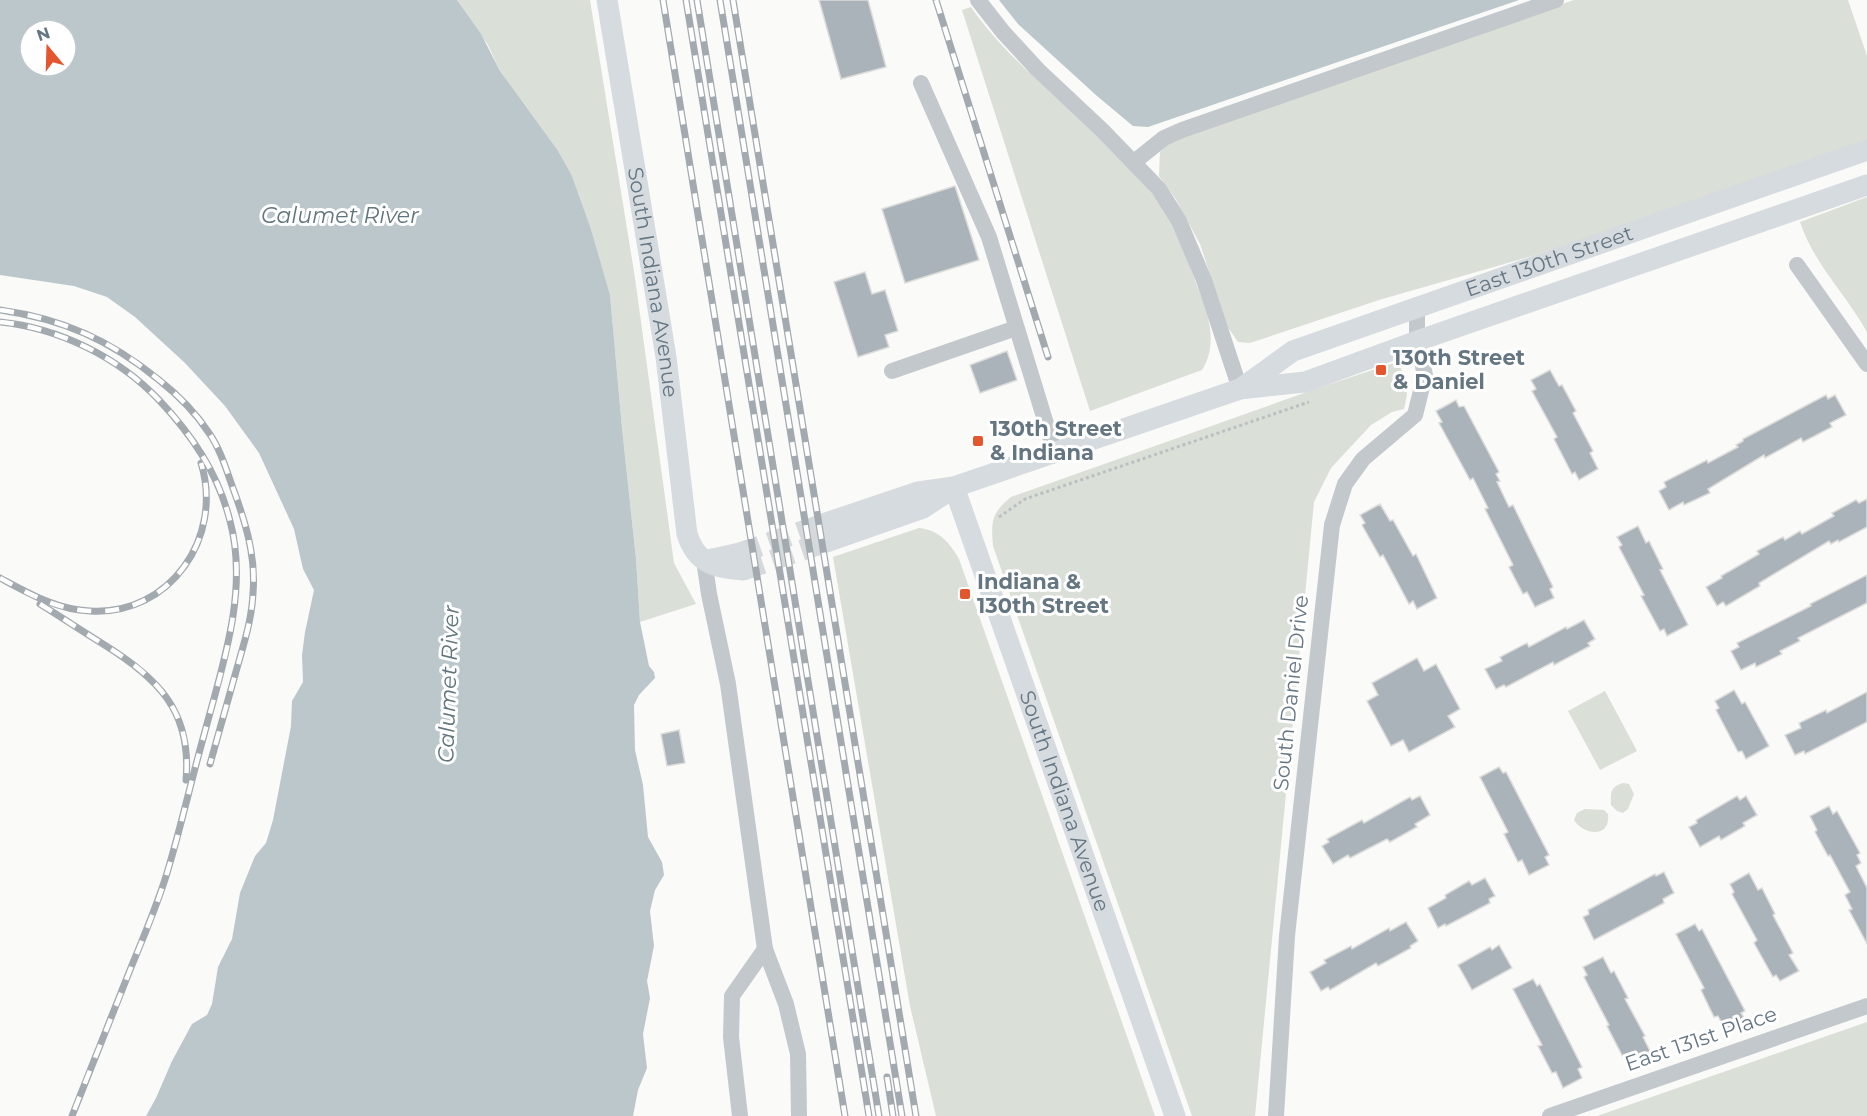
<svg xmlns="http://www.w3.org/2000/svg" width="1867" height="1116" viewBox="0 0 1867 1116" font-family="Montserrat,sans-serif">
<rect width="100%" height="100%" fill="#fafaf8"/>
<g fill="#dadfd7">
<polygon points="457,0 590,0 635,278 674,563 696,604 640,622 636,559 622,428 610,296 591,229 572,176 500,71 488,45"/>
<polygon points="1574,0 1848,0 1867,56 1867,140 1594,236 1532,256 1379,300 1250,343 1238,342 1227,326 1200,244 1175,198 1159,176 1160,152 1175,136"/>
<path d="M971,7C1023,82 1107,129 1160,204C1178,230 1188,262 1199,291C1209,316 1218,345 1202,370L1090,411L962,10Z"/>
<path d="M1867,197V332C1846,294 1814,264 1800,222Z"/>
<path d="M1397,362C1409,381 1409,388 1404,409L1392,412L1371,425L1331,468L1314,502L1255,1116H1192L993,546C991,522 991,513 1011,497L1321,387Z"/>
<path d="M919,528C939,530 949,542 959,559L1155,1116H936L910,1006L833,557Z"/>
<polygon points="1605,691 1637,751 1600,770 1568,711"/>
<path d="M1623,783L1629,784L1634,794L1628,809L1623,813L1617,811L1611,805C1611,792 1610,787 1623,783Z"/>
<path d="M1585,809L1604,810L1608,814C1611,838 1584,836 1574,820L1577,813Z"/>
<polygon points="1867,1022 1867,1116 1597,1116"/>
</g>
<g fill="#bbc7cb" fill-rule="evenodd">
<path d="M0,0H457L481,34L500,71L558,151L572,176L591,229L610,295L622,428L636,559L640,622L649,666L654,672L655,678L639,695L634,705L635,750L643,785L648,837L662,862L664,875L655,890L650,911L654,946L647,981L650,998L643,1034L647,1068L638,1090L633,1116H146L156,1098L172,1061L192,1024L207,1015L212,1004L218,967L232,939L240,893L255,856L266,843L273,820L291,726L292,701L303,682L302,655L305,632L314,590L303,569L294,529L259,453L225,406L185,363L135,317L107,297L74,286L0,275ZM30,30H66V66H30Z"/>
<polygon points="999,0 1519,0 1148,127 1133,126 1097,96 1018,24"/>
</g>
<g fill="#aab3b9" stroke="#dcdcda" stroke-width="1.5">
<polygon points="819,0 868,0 886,67 841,79"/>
<polygon points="955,186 979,260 905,283 882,209"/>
<polygon points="865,272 872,294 885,290 898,331 885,335 889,347 858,357 834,282"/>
<polygon points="1007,351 1017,380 980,393 970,365"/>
<polygon points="1550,370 1559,386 1562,385 1576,411 1573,413 1593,451 1590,453 1598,469 1579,480 1575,472 1572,474 1554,439 1557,437 1532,391 1536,389 1531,380"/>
<polygon points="1826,395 1828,399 1835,395 1846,415 1830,423 1832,427 1803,442 1801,438 1765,458 1764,455 1708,489 1710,493 1684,505 1683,502 1669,510 1659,491 1666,487 1664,482 1707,460 1708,463 1738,447 1736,445 1743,441 1743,439"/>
<polygon points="1456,400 1459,407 1464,406 1499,472 1496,474 1500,481 1497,482 1509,507 1513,505 1553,587 1550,589 1554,598 1535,607 1527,592 1523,594 1509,567 1513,565 1485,509 1488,508 1473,478 1470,480 1439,423 1442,422 1436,411"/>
<polygon points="1867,499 1867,527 1839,542 1838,540 1831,544 1829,541 1759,583 1760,586 1726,606 1723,602 1717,606 1706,587 1722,578 1721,576 1759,554 1757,551 1783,537 1785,540 1800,531 1802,534 1834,516 1832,513 1856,500 1859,503"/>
<polygon points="1380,504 1390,521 1393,520 1413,556 1416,554 1437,598 1417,609 1413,601 1409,604 1383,555 1380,557 1362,525 1365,523 1360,515"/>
<polygon points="1638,526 1646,543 1649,541 1663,569 1660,570 1688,625 1667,636 1664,629 1660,631 1641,596 1644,595 1619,547 1622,545 1617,537"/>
<polygon points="1867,575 1867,603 1798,638 1800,641 1780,651 1782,654 1756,667 1755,663 1741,670 1731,651 1739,647 1737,643 1811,606 1810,604"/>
<polygon points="1584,620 1595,639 1588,643 1590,646 1554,665 1553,662 1506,687 1504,685 1496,689 1485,669 1502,661 1500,657 1527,643 1529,647 1566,627 1567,629"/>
<polygon points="1417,658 1424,671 1436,664 1460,709 1448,716 1455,727 1409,752 1403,740 1391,746 1367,701 1378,695 1372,683"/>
<polygon points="1734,690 1742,704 1745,702 1769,746 1746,759 1742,751 1738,752 1716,710 1719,708 1715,701"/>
<polygon points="1867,692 1867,722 1805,754 1804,751 1795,755 1785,735 1801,728 1799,723 1826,710 1827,713"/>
<polygon points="679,730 685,763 667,766 661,734"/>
<polygon points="1499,767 1503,773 1506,772 1549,855 1545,857 1549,865 1529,875 1522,860 1518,862 1504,834 1508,832 1480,777"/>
<polygon points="1420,796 1430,815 1415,824 1417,827 1390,842 1387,839 1350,858 1348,855 1333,864 1322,846 1329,842 1327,839 1362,820 1364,823 1410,797 1412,800"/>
<polygon points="1737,796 1740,800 1746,796 1757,815 1743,823 1745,826 1721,840 1719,836 1700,847 1689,827 1697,823 1696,820"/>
<polygon points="1829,806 1833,814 1837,811 1860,853 1857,855 1861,863 1856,866 1867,888 1867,944 1849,910 1852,909 1845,895 1850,892 1830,855 1828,856 1815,832 1817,830 1810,816"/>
<polygon points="1664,872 1674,893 1663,899 1664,903 1594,940 1583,917 1589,914 1588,910 1655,874 1656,876"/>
<polygon points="1749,873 1758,890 1762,888 1775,914 1773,915 1793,953 1789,955 1799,971 1780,981 1776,975 1773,977 1754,943 1757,940 1732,894 1734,892 1730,884"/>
<polygon points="1485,878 1495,896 1489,899 1490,903 1446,926 1445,924 1438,928 1428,908 1446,898 1445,895 1469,881 1472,885"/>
<polygon points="1406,922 1418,941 1410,946 1411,948 1378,966 1376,963 1330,990 1328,987 1321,991 1310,972 1326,963 1324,960 1351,946 1352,949 1389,928 1390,931"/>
<polygon points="1695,924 1699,931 1702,929 1745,1011 1741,1013 1746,1021 1726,1031 1718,1016 1714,1017 1701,990 1704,988 1676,934"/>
<polygon points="1499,945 1512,968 1472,990 1458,965 1490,947 1492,950"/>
<polygon points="1603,957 1611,973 1614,971 1628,998 1625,999 1645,1036 1643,1037 1652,1055 1632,1065 1629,1059 1625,1061 1607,1026 1609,1025 1584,977 1587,975 1583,967"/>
<polygon points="1533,979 1537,986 1540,984 1582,1067 1578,1069 1582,1078 1563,1088 1556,1072 1552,1073 1538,1046 1542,1045 1513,989"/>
</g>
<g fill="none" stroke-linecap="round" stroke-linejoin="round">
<g stroke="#d5d9db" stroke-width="21" stroke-dasharray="21 10" stroke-linecap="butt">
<polyline points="740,553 823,524"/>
<polyline points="743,570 826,542"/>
</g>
<polyline stroke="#bbbfc2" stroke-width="3" stroke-dasharray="3 3" stroke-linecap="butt" points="999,517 1025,499 1309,402"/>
<g stroke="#c3c8cc" stroke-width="16">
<polyline points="978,0 1003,32 1038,70 1102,130 1159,189 1179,221 1204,280 1240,389"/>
<polyline points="921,83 989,237 1055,453"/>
<polyline points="1134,162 1164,138 1182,130 1556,0"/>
<polyline points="1797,265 1867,364"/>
<polyline points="892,371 1016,328"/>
<polyline points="704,560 709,594 728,684 765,949 786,1004 798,1054 799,1116"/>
<polyline points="740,1116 731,1037 732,996 765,949"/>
<polyline points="1276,1116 1287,936 1332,525 1345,484 1363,459 1415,415 1425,375 1417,341 1417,308"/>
<polyline points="1550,1116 1867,1006"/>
</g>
<g stroke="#d6dbdf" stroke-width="21">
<path id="s1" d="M607,0L666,357L687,534C696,563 714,568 743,570"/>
<path id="s2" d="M1243,387L1293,351L1867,150"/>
<path id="s3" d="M954,487L1175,1116"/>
<polyline points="823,524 918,492 954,487 1240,389 1305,382 1417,341 1867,185"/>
<polyline points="826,542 923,508 949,491"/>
<polyline points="708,560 740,553"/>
</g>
<g stroke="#a2aab0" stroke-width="7">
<g id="rail">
<polyline points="663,0 845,1116"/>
<polyline points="686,0 869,1116"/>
<polyline points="697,0 879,1116"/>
<polyline points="720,0 902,1116"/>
<polyline points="733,0 916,1116"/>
<polyline points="936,0 1048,357"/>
<path d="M0,310C63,319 110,340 159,380C178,395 196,413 209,433C221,450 227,472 234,491C246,524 256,557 253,593C252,619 244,643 237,668C228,700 219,732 210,764"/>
<path d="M0,322C59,328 118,357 159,400C192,435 218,473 230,521C249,591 222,667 204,735C191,781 181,827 167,873C157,906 143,938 130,970C111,1019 91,1067 72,1116"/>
<path d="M0,578C28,593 57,610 90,611C170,616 224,537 201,463"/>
<path d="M40,604C61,617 82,631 103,644C158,678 192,711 186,780"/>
<polyline points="887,1077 893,1116"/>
</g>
</g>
<use href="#rail" stroke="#fff" stroke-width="4.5" stroke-dasharray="14" stroke-linecap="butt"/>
</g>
<g fill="#e4572e" stroke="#fff" stroke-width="2">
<rect x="1375" y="364" width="12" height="12" rx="3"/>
<rect x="972" y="435" width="12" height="12" rx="3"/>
<rect x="959" y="588" width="12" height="12" rx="3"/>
</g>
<g text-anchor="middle" stroke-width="6" stroke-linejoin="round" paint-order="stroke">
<g font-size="21" fill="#657683" stroke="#fff">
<text dy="7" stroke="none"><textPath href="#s2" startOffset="333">East 130th Street</textPath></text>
<text dy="7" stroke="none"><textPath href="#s1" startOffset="286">South Indiana Avenue</textPath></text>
<text transform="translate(1291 693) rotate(-84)" y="7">South Daniel Drive</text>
<text dy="7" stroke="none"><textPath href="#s3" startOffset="333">South Indiana Avenue</textPath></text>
<text transform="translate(1701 1039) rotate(-19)" y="7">East 131st Place</text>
</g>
<g font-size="21" font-weight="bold" fill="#657683" stroke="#fff" text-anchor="start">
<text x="1393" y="365">130th Street<tspan x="1393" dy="24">&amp; Daniel</tspan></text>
<text x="990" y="436">130th Street<tspan x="990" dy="24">&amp; Indiana</tspan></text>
<text x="977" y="589">Indiana &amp;<tspan x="977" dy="24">130th Street</tspan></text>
</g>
<g font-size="22" font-style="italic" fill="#60757c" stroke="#fff">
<text x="340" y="223">Calumet River</text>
<text transform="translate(448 684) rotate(-88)" y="8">Calumet River</text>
</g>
</g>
<g transform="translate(48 48) rotate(341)"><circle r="28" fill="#ffffff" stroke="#c1c8cd" stroke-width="1.5"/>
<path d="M0-4.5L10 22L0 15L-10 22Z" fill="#e4572e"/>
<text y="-9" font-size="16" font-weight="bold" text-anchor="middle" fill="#657683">N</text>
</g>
</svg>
